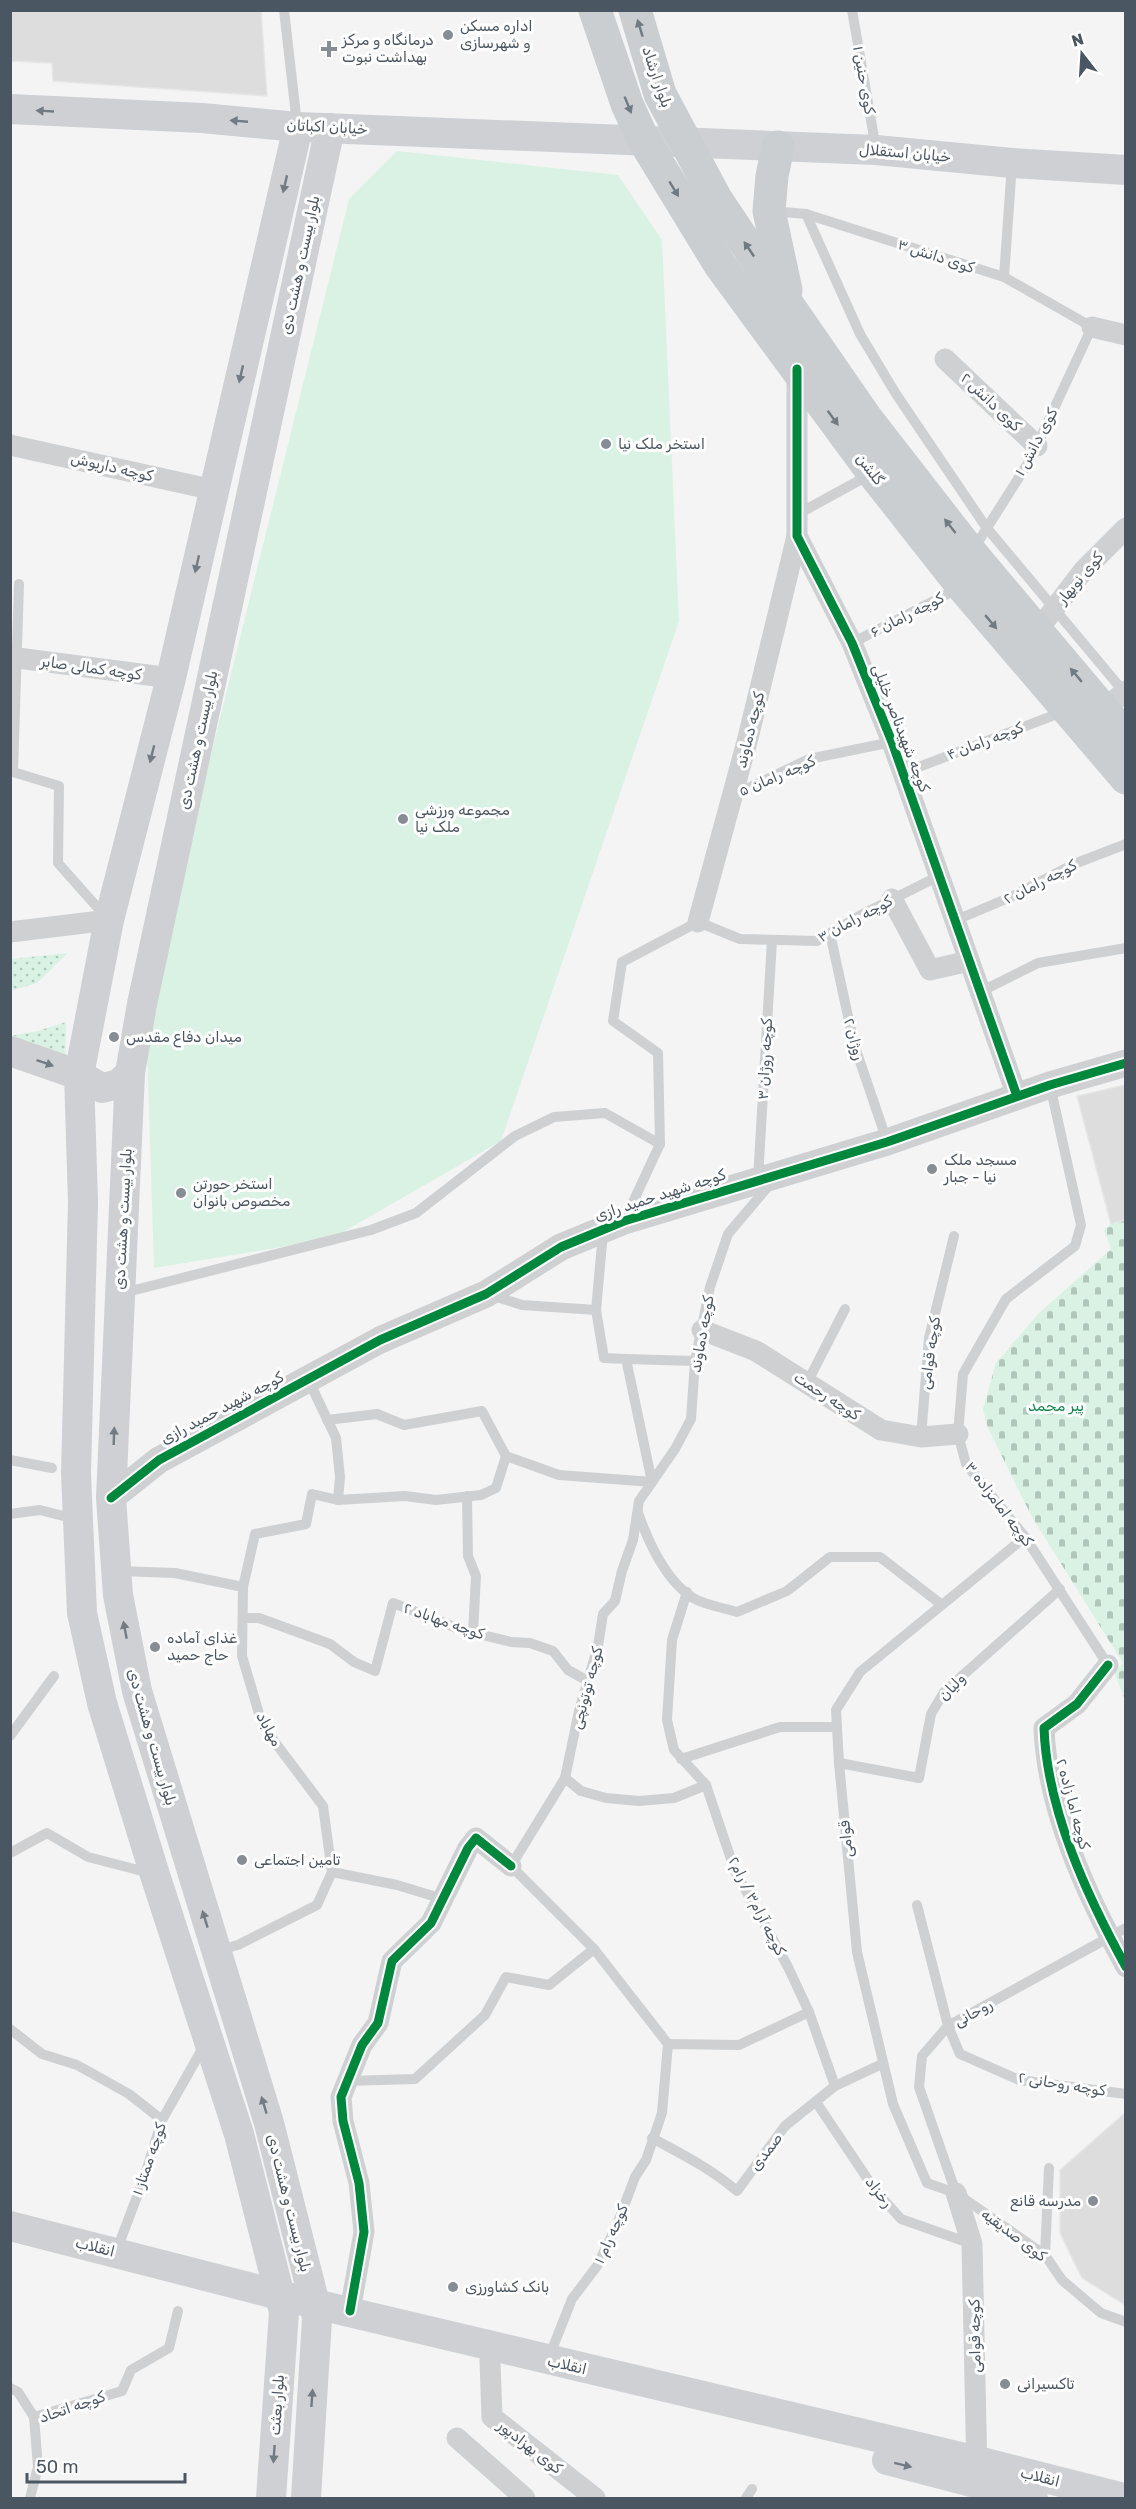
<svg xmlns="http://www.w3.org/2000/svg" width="1136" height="2509" viewBox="0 0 1136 2509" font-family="Rubik,Cairo,sans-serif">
<defs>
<pattern id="grass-dots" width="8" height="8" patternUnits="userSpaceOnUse" patternTransform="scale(1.5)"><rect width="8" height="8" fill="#d9f2e3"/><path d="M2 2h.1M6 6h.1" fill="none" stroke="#b2c7bb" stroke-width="1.8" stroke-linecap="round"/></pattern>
<pattern id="cemetery-stones" width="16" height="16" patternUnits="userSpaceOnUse" patternTransform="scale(1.5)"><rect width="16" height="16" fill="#d9f2e3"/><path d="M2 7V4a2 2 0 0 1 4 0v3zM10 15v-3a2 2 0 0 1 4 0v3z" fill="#b2c7bb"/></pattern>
</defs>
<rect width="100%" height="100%" fill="#f4f4f4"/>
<g fill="url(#grass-dots)">
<polygon points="68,953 37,983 11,991 11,959"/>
<polygon points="66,1022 65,1069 11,1045 11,1036 38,1031"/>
</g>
<polygon fill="url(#cemetery-stones)" points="1125,1220 1125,1700 1114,1672 1123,1663 1032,1517 988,1428 983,1409 996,1363 1038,1314 1111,1249 1104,1230 1111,1224"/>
<polygon fill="#d9f2e3" points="397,151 618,175 662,240 679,621 501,1141 331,1239 154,1268 146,1016 349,199"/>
<g fill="#ddddde" stroke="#e5e6e7" stroke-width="1.5">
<polygon points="10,10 261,10 267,96 53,81 52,63 10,61"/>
<polygon points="1125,1085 1125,1220 1111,1224 1077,1096"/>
<polygon points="1125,2113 1125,2305 1082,2278 1060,2233 1060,2170"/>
</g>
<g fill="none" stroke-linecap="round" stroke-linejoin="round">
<g stroke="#ced0d2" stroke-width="10">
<polyline points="284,10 297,124"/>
<polyline points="852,10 876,149"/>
<polyline points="772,211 806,214 1004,277 1092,327 1030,460 973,550"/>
<polyline points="806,214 860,334 896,394 986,527 1124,692"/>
<polyline points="1004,277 1012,164"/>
<polyline points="798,514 871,474"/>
<polyline points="19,584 13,772 59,786 58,863 105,916"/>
<polyline points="852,643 959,588"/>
<polyline points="903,773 1065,711"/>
<polyline points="734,795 809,759 892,742"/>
<polyline points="954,918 961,918 1013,896 1074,864 1126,844"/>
<polyline points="830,933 854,1044 887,1141"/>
<polyline points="980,992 1038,963 1126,948"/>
<polyline points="1050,1085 1081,1225 1075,1246 1006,1299 963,1374 958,1434 966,1464 1025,1537 1108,1665"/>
<polyline points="758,1179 772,940"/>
<polyline points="626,1217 660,1144 658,1053 613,1021 622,962 698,922 740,939 817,941 861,915 939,876"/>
<polyline points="123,1293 371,1230 416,1213 515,1136 554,1117 605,1113 660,1144"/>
<polyline points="596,1310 603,1233"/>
<polyline points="626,1359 695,1361"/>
<polyline points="308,1379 336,1438 340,1477 338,1500 405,1496 436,1500 481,1495 496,1488 506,1456"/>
<polyline points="807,1383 845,1309"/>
<polyline points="327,1420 377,1414 404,1425 482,1411 506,1456 559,1475 652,1482 626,1359 604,1358 596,1310 522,1305 491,1295"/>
<polyline points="921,1437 929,1338 954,1236"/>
<polyline points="10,1460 52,1468"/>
<polyline points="467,1496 468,1556 476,1576 473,1633"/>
<path d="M638,1513C648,1541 666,1581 693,1598C705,1605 724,1608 737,1612L787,1591L830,1557H880L942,1605"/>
<polyline points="10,1514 40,1510 75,1519"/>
<polyline points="1025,1537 860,1672 836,1710 839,1763 857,1952 893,2104 927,2183 956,2193 1045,2255 1062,2280 1101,2313 1126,2322"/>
<polyline points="118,1571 175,1573 243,1587"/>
<polyline points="687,1592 672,1640 667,1720 674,1750 706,1785 735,1871 788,1967 809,2012 835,2086"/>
<polyline points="243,1618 259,1618 330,1644 354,1662 375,1671 393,1603 462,1630 511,1642 530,1643 553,1651 568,1670 588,1681"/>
<polyline points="10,1736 54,1676"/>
<polyline points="681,1759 780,1727 837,1727"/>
<polyline points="839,1763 919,1778 931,1714 944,1692 1060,1589"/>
<polyline points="565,1778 581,1791 606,1798 639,1801 674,1798 706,1785"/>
<polyline points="10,1853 47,1833 88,1857 150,1873"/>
<polyline points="332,1872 397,1885 443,1899"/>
<polyline points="917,1905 948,2026 960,2054 1019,2080 1126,2094"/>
<polyline points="219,1950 238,1945 317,1905 332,1872 323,1806 274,1741 260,1717 242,1656 243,1587 255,1534 306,1524 312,1494 338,1500"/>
<polyline points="10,2029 42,2054 77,2065 129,2094 162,2120"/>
<polyline points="668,2044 594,1949 511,1866 565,1778 579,1711 598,1646 603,1614 615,1601 622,1571 633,1540 639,1501 675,1449 691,1419 695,1361 710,1287 728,1234 771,1183"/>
<polyline points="347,2081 415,2079 485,2015 506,1977 549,1985 594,1949"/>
<polyline points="816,2102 875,2190 901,2219 972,2244"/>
<path d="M652,2138C682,2154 711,2169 737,2191L785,2126L835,2086L882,2064"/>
<polyline points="956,2193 919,2087 922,2056 948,2026 1126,1928"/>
<polyline points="116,2252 144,2178 162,2120 205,2044"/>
<polyline points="1045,2255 1049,2168"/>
<polyline points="549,2357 572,2299 597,2266 617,2225 635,2177 646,2160 662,2113 668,2044 739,2045 809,2012"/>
<polyline points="10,2388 18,2392 34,2417"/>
<polyline points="30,2498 38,2467 34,2417 122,2391 131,2370 169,2348 178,2311"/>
<polyline points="746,2498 752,2489"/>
</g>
<g stroke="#ced0d2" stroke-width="21">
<polyline points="1092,327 1126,335"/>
<polyline points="945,359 1037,446"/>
<polyline points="797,369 797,536 852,643 892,742 1017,1096"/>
<polyline points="10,445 214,490"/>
<polyline points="1038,630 1083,571 1126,528"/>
<polyline points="10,657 171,678"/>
<polyline points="1104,709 1126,691"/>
<polyline points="892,899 930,970 969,961"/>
<polyline points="698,922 748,738 797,536"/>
<polyline points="10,932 109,920"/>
<polyline points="702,1330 756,1351 881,1430 921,1437 958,1434"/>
<path d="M1108,1665L1077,1704L1044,1728C1047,1810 1087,1896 1126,1967"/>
<polyline points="956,2193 972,2244 977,2473"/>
<polyline points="350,2311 364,2232 359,2183 343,2121 341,2097 362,2045 378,2023 392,1961 431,1923 468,1848 476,1838 511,1866"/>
<polyline points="494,2347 490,2361 492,2417 595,2498"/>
<polyline points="457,2438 525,2498"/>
</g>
<polyline stroke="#ced0d2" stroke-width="27" points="111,1498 159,1460 380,1340 486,1294 561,1247 624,1221 887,1142 1050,1085 1126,1063"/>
<g stroke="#ced0d4" stroke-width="30">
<polyline points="10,109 202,118 298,127 876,150 1012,163 1126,170"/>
<polyline points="10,1051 79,1075 102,1088 119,1084 130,1073"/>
<polyline points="10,2226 315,2304 978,2461 1124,2498"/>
<polyline points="887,2460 1033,2498"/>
<polyline points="271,2498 284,2312 239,2134 155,1875 102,1703 82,1613 76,1473 83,1202 79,1075 109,920 171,678 298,127"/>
<polyline points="306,2498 317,2319 315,2304 269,2123 137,1691 118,1595 111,1498 130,1073 142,1004 330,128"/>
</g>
<g stroke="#caced1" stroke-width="33">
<polyline points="595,10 627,104 643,139 720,265 873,473 962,586 1126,778"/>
<polyline points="635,10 660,94 716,199 750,250 866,418 971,553 1126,737"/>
<polyline points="778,147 772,176 769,211 786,290"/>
</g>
<g stroke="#fff" stroke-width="13">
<g id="cycleway">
<polyline points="797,369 797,536 852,643 892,742 1017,1096"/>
<polyline points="111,1498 159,1460 380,1340 486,1294 561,1247 624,1221 887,1142 1050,1085 1126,1063"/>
<path d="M1108,1665L1077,1704L1044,1728C1047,1810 1087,1896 1126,1967"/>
<polyline points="350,2311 364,2232 359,2183 343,2121 341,2097 362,2045 378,2023 392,1961 431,1923 468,1848 476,1838 511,1866"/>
</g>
</g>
<use href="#cycleway" stroke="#00873e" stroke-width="9"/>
</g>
<defs><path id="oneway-solid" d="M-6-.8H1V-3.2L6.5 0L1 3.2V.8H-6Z" transform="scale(1.5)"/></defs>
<g fill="#707a83">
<use href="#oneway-solid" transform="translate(640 28) rotate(-107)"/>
<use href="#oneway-solid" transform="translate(628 105) rotate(68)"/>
<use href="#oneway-solid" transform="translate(674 189) rotate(59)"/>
<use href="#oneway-solid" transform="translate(749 249) rotate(-124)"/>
<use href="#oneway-solid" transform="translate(833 418) rotate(54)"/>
<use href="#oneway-solid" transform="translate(950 526) rotate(-128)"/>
<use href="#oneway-solid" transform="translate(991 622) rotate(50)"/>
<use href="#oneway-solid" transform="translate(1076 675) rotate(-130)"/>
</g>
<g fill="#727b84">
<use href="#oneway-solid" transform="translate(45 111) rotate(-177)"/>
<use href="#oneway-solid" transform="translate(239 121) rotate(-175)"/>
<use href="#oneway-solid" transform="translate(285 184) rotate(103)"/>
<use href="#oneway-solid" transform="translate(241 374) rotate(103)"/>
<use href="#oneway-solid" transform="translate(197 564) rotate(103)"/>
<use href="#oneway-solid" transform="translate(152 754) rotate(104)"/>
<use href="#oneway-solid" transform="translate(45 1063) rotate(19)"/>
<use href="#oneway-solid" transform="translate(114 1436) rotate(-88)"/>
<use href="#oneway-solid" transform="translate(125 1630) rotate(-101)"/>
<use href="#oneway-solid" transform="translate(205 1919) rotate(-107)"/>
<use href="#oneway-solid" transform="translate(264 2105) rotate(-107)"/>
<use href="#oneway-solid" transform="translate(312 2398) rotate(-86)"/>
<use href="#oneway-solid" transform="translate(274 2454) rotate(94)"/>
<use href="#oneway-solid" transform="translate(903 2465) rotate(14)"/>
</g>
<g fill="#868d94" stroke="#fff" stroke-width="2">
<circle cx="448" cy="35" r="6"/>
<path d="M326 40h6v6h6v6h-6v6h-6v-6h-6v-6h6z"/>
<circle cx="606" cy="444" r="6"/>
<circle cx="403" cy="819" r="6"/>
<circle cx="114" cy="1037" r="6"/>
<circle cx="932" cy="1169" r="6"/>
<circle cx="181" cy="1193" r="6"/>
<circle cx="155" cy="1647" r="6"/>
<circle cx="242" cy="1860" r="6"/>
<circle cx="1093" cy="2201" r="6"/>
<circle cx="453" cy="2287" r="6"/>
<circle cx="1005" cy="2384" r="6"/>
</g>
<g text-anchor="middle" stroke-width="6" stroke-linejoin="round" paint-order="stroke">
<g font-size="15" fill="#4a5661" stroke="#fff" text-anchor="start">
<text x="460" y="31">اداره مسکن<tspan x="460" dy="17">و شهرسازی</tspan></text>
<text x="342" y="45">درمانگاه و مرکز<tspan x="342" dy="17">بهداشت نبوت</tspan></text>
<text x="618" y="449">استخر ملک نیا</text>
<text x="415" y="815">مجموعه ورزشی<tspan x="415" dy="17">ملک نیا</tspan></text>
<text x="126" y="1042">میدان دفاع مقدس</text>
<text x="944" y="1165">مسجد ملک<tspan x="944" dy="17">نیا - جبار</tspan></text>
<text x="193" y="1189">استخر حورتن<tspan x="193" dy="17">مخصوص بانوان</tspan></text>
<text x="167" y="1643">غذای آماده<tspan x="167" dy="17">حاج حمید</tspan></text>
<text x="254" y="1865">تامین اجتماعی</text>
<text x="1081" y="2206" text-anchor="end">مدرسه قانع</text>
<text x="465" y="2292">بانک کشاورزی</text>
<text x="1017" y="2389">تاکسیرانی</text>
</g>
<g font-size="15" fill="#4a5661" stroke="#fff">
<text transform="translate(657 77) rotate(71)" y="5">بلوار ارشاد</text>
<text transform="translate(864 80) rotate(80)" y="5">کوی حنین ۱</text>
<text transform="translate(327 127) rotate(3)" y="5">خیابان اکباتان</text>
<text transform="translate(905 153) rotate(5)" y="5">خیابان استقلال</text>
<text transform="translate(936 256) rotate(18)" y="5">کوی دانش ۳</text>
<text transform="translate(300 265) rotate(-78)" y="5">بلوار بیست و هشت دی</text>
<text transform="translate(991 402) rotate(44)" y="5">کوی دانش ۲</text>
<text transform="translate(1036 442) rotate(-62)" y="5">کوی دانش ۱</text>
<text transform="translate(112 467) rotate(13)" y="5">کوچه داریوش</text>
<text transform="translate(870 469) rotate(53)" y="5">گلشن</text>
<text transform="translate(1080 578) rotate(-50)" y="5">کوی نوبهار</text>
<text transform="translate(907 615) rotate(-27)" y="5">کوچه رامان ۶</text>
<text transform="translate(91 668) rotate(8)" y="5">کوچه کمالی صابر</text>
<text transform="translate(901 728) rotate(69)" y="5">کوچه شهیدناصر خلیلی</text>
<text transform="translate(750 730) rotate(-76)" y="5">کوچه دماوند</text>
<text transform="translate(198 740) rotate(-78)" y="5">بلوار بیست و هشت دی</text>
<text transform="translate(985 741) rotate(-21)" y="5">کوچه رامان ۴</text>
<text transform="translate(777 776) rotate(-23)" y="5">کوچه رامان ۵</text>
<text transform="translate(1040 882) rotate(-27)" y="5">کوچه رامان ۲</text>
<text transform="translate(855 919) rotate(-28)" y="5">کوچه رامان ۳</text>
<text transform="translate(854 1039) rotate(75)" y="5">روژان ۲</text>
<text transform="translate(765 1059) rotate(-87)" y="5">کوچه روژان ۳</text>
<text transform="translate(660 1195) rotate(-18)" y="5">کوچه شهید حمید رازی</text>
<text transform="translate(123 1219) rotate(-87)" y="5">بلوار بیست و هشت دی</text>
<text transform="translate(702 1334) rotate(-80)" y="5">کوچه دماوند</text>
<text transform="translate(930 1353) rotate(-82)" y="5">کوچه قوامی</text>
<text transform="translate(827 1396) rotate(33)" y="5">کوچه رحمت</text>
<text transform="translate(222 1408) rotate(-28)" y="5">کوچه شهید حمید رازی</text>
<text transform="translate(999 1504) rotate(53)" y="5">کوچه امامزاده ۳</text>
<text transform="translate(444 1621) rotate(19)" y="5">کوچه مهاباد ۲</text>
<text transform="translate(952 1687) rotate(-47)" y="5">ولیان</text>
<text transform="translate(587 1688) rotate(-75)" y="5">کوچه توتونچی</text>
<text transform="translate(269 1729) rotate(61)" y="5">مهاباد</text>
<text transform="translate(152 1737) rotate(74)" y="5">بلوار بیست و هشت دی</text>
<text transform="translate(1073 1804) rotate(75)" y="5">کوچه اما زاده ۲</text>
<text transform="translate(846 1839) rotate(-96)" y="5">قوامی</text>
<text transform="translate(757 1906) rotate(63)" y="5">کوچه آرام۳ / رام۲</text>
<text transform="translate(973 2013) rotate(-29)" y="5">روحانی</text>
<text transform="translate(1062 2084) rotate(9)" y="5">کوچه روحانی ۲</text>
<text transform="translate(766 2152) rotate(-53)" y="5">صمدی</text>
<text transform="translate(149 2159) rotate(-71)" y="5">کوچه ممتاز ۱</text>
<text transform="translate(879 2192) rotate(52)" y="5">رخزاد</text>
<text transform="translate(289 2203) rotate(76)" y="5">بلوار بیست و هشت دی</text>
<text transform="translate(611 2234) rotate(-66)" y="5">کوچه رام ۱</text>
<text transform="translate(1014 2235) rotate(37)" y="5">کوی صدیقیه</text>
<text transform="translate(95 2247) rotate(14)" y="5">انقلاب</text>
<text transform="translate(975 2336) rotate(-91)" y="5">کوچه قوامی</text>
<text transform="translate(567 2365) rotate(13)" y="5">انقلاب</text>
<text transform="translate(277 2405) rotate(-86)" y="5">بلوار بعثت</text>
<text transform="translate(72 2407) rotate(-19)" y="5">کوچه اتحاد</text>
<text transform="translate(530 2447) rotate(38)" y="5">کوی بهزادپور</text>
<text transform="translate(1040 2477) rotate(14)" y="5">انقلاب</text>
</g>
<g font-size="15" fill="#17864f" stroke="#fff">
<text x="1056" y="1411">پیر محمد</text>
</g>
</g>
<rect width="1136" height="2509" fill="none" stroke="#4a5661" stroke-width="24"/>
<g transform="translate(1082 54) rotate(343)" stroke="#ffffff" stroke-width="4.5" paint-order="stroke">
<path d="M0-4.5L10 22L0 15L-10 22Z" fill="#4a5661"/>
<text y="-9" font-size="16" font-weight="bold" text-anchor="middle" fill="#4a5661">N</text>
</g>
<path d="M27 2473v9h158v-9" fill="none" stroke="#4a5661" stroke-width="3"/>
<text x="36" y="2473" font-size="18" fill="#4a5661" stroke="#ffffff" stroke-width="4.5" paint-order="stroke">50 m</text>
</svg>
